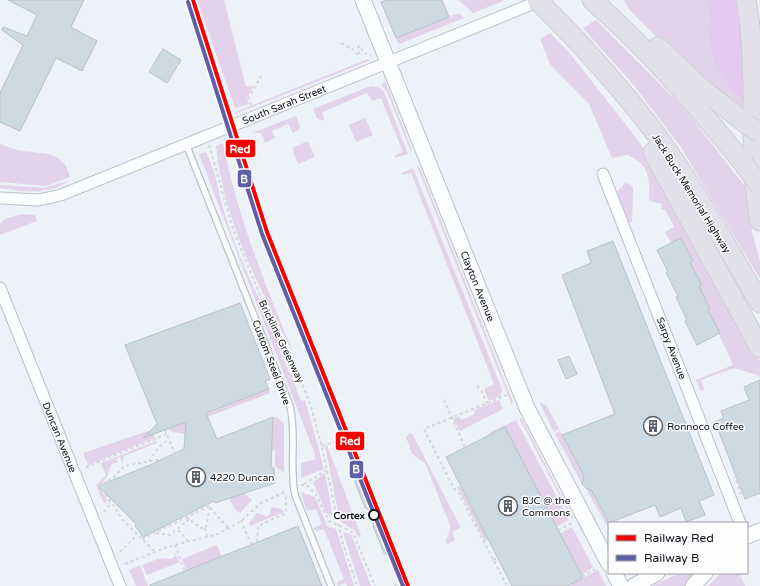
<svg xmlns="http://www.w3.org/2000/svg" width="760" height="586" viewBox="0 0 760 586" font-family="'Varela Round',sans-serif">
<rect width="100%" height="100%" fill="#edf1f9"/>
<g fill="#e3d2eb">
<polygon points="197,0 224,0 246,87 254,85 247,98 249,104 235,108"/>
<polygon points="458,0 503,0 503,1 473,13"/>
<polygon points="624,0 708,0 708,21 747,103 746,115 695,76 628,8"/>
<polygon points="459,13 464,18 399,44 396,38"/>
<polygon points="596,20 683,107 747,189 752,232 760,261 760,279 680,146 636,88 583,28"/>
<path d="M550,33L567,50L631,131L651,159L760,362V376L734,368L701,380L704,389L701,391L700,390L696,380L733,365L708,310L710,308L699,286L701,285L690,263L693,261L681,238L671,243L665,232L674,227L665,209L661,210L662,204L649,201C650,181 650,163 627,155L612,158L589,104L550,64L540,39Z"/>
<polygon points="368,59 369,61 235,114 235,112"/>
<polygon points="385,81 412,150 411,152 387,92 381,85"/>
<polygon points="371,86 379,87 384,92 408,154 395,158 395,155 403,152 381,98 372,101 367,93 322,112 324,118 323,121 317,118 313,109"/>
<polygon points="296,116 300,126 298,130 293,133 288,124 272,131 275,138 265,143 261,133 252,133"/>
<polygon points="365,118 373,135 356,142 349,125"/>
<polygon points="308,141 315,157 298,164 292,148"/>
<path d="M223,143C237,216 265,284 293,352C259,288 223,219 216,146Z"/>
<path d="M0,144C6,146 12,149 18,150C39,155 63,148 70,177L46,186L0,182Z"/>
<path d="M206,152C217,173 219,199 227,221C242,266 262,307 284,349L280,351L290,374L295,372L296,376L292,378L301,401L305,400L324,469L301,478V463L316,459L314,452L199,154Z"/>
<polygon points="417,166 420,168 513,402 512,405"/>
<polygon points="413,168 502,389 500,396 489,401 484,389 494,384 411,173 401,175 402,173"/>
<path d="M68,181C49,196 22,191 0,188V185L44,188Z"/>
<polygon points="625,183 630,184 633,188 632,222 629,222 618,195 618,191"/>
<polygon points="21,214 35,215 37,221 0,235 0,224 5,219"/>
<polygon points="269,389 270,393 268,394 186,425 185,434 173,432 168,429"/>
<polygon points="499,400 503,409 460,431 453,419 459,417 461,420 475,414 474,410"/>
<polygon points="539,401 547,406 559,429 554,432"/>
<polygon points="277,417 284,424 284,473 275,466 275,450 272,451 273,419 270,418"/>
<polygon points="519,418 522,419 573,518 572,519"/>
<polygon points="516,420 569,520 556,527 505,427 490,435 489,433"/>
<polygon points="151,430 154,434 154,438 88,465 83,453"/>
<polygon points="560,431 586,479 582,484 555,434"/>
<polygon points="410,433 413,435 460,526 460,528 452,532 455,540 447,544 446,541 450,530 450,525 425,463 412,454 406,437"/>
<polygon points="156,441 157,443 124,456 123,463 119,457 116,459 118,463 113,463 111,465 107,477 99,486 107,500 104,504 96,485 106,475 101,463"/>
<polygon points="327,445 361,536 358,537 355,531 340,521 325,446"/>
<polygon points="325,473 333,517 326,513 313,482"/>
<polygon points="460,486 488,539 485,541 457,487"/>
<polygon points="590,486 609,523 606,524 585,487"/>
<polygon points="301,492 315,497 327,526 336,529 354,586 347,586 346,583 338,586 337,582 344,579 324,529 316,531 314,528 322,524 316,509 307,511"/>
<polygon points="244,493 252,500 240,513 235,509 229,498"/>
<polygon points="272,507 282,509 284,512 250,526 249,523 257,513 268,517"/>
<polygon points="572,527 593,567 581,575 560,534"/>
<polygon points="343,532 351,534 371,586 360,586"/>
<polygon points="217,545 222,557 187,571 182,559"/>
<polygon points="174,552 180,562 147,575 142,565 160,558 171,559 175,556"/>
<polygon points="140,565 148,586 136,586 129,570"/>
<polygon points="598,570 606,586 567,586"/>
<polygon points="680,573 699,573 687,586 652,586"/>
<polygon points="721,573 739,573 745,586 708,586"/>
</g>
<path fill="#e5caef" d="M708,0H739L747,103C709,71 709,46 708,0Z"/>
<g fill="#cddae4" stroke="#bac1c7">
<polygon points="8,0 84,0 71,27 97,41 82,71 56,58 20,131 0,122 0,93 23,45 2,30 3,27 27,36 37,15"/>
<polygon points="386,0 442,0 449,17 396,38 381,2"/>
<polygon points="163,49 181,60 167,83 149,72"/>
<polygon points="681,238 693,261 690,263 702,285 699,286 710,309 708,310 720,333 697,345 685,321 687,320 676,297 678,296 666,273 668,272 657,250"/>
<polygon points="613,241 714,495 699,501 705,515 686,522 681,508 660,517 655,505 609,523 592,491 585,487 582,484 584,475 562,435 615,414 562,275 591,263 587,251"/>
<polygon points="240,303 270,379 265,381 269,389 206,413 217,439 273,417 271,468 274,468 275,483 215,503 214,501 143,537 135,526 136,524 98,486 152,464 184,449 186,422 143,438 157,424 125,345"/>
<polygon points="569,356 577,374 566,379 558,360"/>
<polygon points="760,380 760,493 745,499 715,422 724,418 721,411 749,400 744,387"/>
<polygon points="505,427 583,578 567,586 512,586 446,457"/>
<polygon points="357,475 363,478 374,505 372,511 365,508 355,482"/>
<polygon points="375,520 381,523 392,550 390,557 384,553 373,526"/>
<polygon points="298,526 322,586 150,586 150,585"/>
</g>
<g fill="none" stroke-linecap="round" stroke-linejoin="round">
<g stroke="#bcc0c7" stroke-width="8">
<path id="lane" d="M186,144L290,406C297,435 289,465 295,495L331,586"/>
</g>
<g stroke="#bcc0c7" stroke-width="13">
<g id="street">
<polyline points="603,174 740,523"/>
<polyline points="0,198 39,200 61,195 542,0"/>
<polyline points="0,288 120,586"/>
</g>
</g>
<g stroke="#bcc0c7" stroke-width="17">
<g id="secondary">
<polyline points="363,0 527,408 609,564"/>
<polyline points="747,536 760,531"/>
<polyline points="614,573 621,586"/>
<polyline points="634,586 657,573"/>
<polyline points="693,586 705,573"/>
</g>
</g>
<g stroke="#cdcfd3" stroke-width="21">
<g id="highway">
<path d="M592,0C648,49 697,105 743,163"/>
<path d="M746,0C760,73 746,147 760,221"/>
<path d="M565,28C598,63 630,99 658,137C696,190 727,247 760,303"/>
<polyline points="658,47 700,87 745,123"/>
<polyline points="653,152 760,348"/>
</g>
</g>
<g stroke="#d4d6d9" stroke-width="2" stroke-dasharray="3 3" stroke-linecap="butt">
<polyline points="341,43 354,50 358,55 360,55 358,47 360,46 364,53 371,56"/>
<polyline points="251,105 249,98 261,76"/>
<polyline points="209,145 233,229 262,300 293,359 311,407 322,447 342,541 357,586"/>
<polyline points="477,386 482,391 487,403"/>
<polyline points="507,395 424,429 454,489 458,492 507,586"/>
<polyline points="444,400 465,447"/>
<polyline points="165,430 175,454"/>
<polyline points="322,446 334,442 345,445"/>
<polyline points="149,461 158,448 169,439"/>
<polyline points="86,467 167,434"/>
<polyline points="736,475 735,476 741,495"/>
<polyline points="304,484 327,470"/>
<polyline points="301,485 307,485 316,495 329,521 349,530 353,533 375,586"/>
<polyline points="206,503 228,528"/>
<polyline points="104,512 111,503"/>
<polyline points="186,517 201,528 206,528 210,507"/>
<polyline points="241,520 251,544"/>
<polyline points="205,528 207,537"/>
<polyline points="178,530 189,542"/>
<polyline points="558,530 572,523"/>
<polyline points="156,533 170,535 189,519"/>
<polyline points="142,539 209,506"/>
<polyline points="251,544 257,541 258,526 286,513 286,495"/>
<polyline points="175,545 185,571"/>
<polyline points="154,551 124,521 99,486 113,478 124,466 162,459 175,454"/>
<polyline points="120,552 137,535"/>
<polyline points="391,559 401,583 392,586"/>
<polyline points="493,560 497,558"/>
<polyline points="125,564 167,547 218,534 241,521 261,503 287,491"/>
<polyline points="582,576 596,569"/>
</g>
<use href="#lane" stroke="#fcfdfe" stroke-width="5.5"/>
<use href="#street" stroke="#fcfdfe" stroke-width="11"/>
<use href="#secondary" stroke="#fcfdfe" stroke-width="15"/>
<use href="#highway" stroke="#e2e1eb" stroke-width="19"/>
<g stroke="#cdcfd3" stroke-width="21" stroke-linecap="butt">
<g id="highway-bridge">
<polyline points="537,0 565,28"/>
<polyline points="745,123 760,133"/>
<polyline points="743,163 760,186"/>
</g>
</g>
<use href="#highway-bridge" stroke="#e2e1eb" stroke-width="19"/>
<g stroke="#fdfdfd" stroke-width="7">
<polyline id="rail-1" points="193,0 267,232 408,586"/>
</g>
<g stroke="#fdfdfd" stroke-width="7">
<polyline id="rail-2" points="188,2 262,234 403,586"/>
</g>
<use href="#rail-1" stroke="#f80000" stroke-width="4"/>
<use href="#rail-2" stroke="#5f5fa8" stroke-width="4"/>
</g>
<defs>
<g id="building-ring" transform="scale(1)"><circle r="9.5" fill="#fdfdfd" stroke="#5b5f67" stroke-width="1.5"/><path d="M-4-6H4V6H1V3H-1V6H-4ZM-2.5-4.3h1.7v1.8h-1.7ZM.8-4.3h1.7v1.8H.8ZM-2.5-1h1.7V.8h-1.7ZM.8-1h1.7V.8H.8Z" fill="#5b5f67"/></g>
</defs>
<g fill-rule="evenodd">
<use href="#building-ring" x="653" y="426"/>
<use href="#building-ring" x="196" y="477"/>
<use href="#building-ring" x="508" y="506"/>
</g>
<circle fill="#fdfdfd" stroke="#0c1018" stroke-width="2" cx="374" cy="515" r="5"/>
<g text-anchor="middle" stroke-width="3" stroke-linejoin="round" paint-order="stroke">
<g font-size="10" fill="#0c1018" stroke="#fdfdfd">
<text transform="translate(284 104) rotate(-22)" y="4">South Sarah Street</text>
<text transform="translate(692 193) rotate(58)" y="4">Jack Buck Memorial Highway</text>
<text transform="translate(478 286) rotate(68)" y="4">Clayton Avenue</text>
<text transform="translate(282 341) rotate(64)" y="4">Brickline Greenway</text>
<text transform="translate(672 348) rotate(69)" y="4">Sarpy Avenue</text>
<text transform="translate(272 362) rotate(69)" y="4">Custom Steel Drive</text>
<text transform="translate(60 437) rotate(68)" y="4">Duncan Avenue</text>
</g>
<g font-size="10" fill="#0c1018" stroke="#fdfdfd" text-anchor="start">
<text x="667" y="430">Ronnoco Coffee</text>
<text x="210" y="481">4220 Duncan</text>
<text x="522" y="504">BJC @ the<tspan x="522" dy="12">Commons</tspan></text>
</g>
<g font-size="10" font-weight="bold" fill="#0c1018" stroke="#fdfdfd" text-anchor="end">
<text x="365" y="519">Cortex</text>
</g>
</g>
<g stroke="#fdfdfd" stroke-width="1.5">
<rect x="225" y="139" width="31" height="19" rx="4" fill="#f80000"/>
<rect x="237" y="169" width="15" height="19" rx="4" fill="#5f5fa8"/>
<rect x="335" y="431" width="30" height="20" rx="4" fill="#f80000"/>
<rect x="349" y="460" width="15" height="19" rx="4" fill="#5f5fa8"/>
</g>
<g font-size="11" text-anchor="middle" font-weight="bold" fill="#fff">
<text x="240" y="153">Red</text>
<text x="244" y="183">B</text>
<text x="350" y="445">Red</text>
<text x="356" y="473">B</text>
</g>
<rect x="608" y="522" width="140" height="52" fill="#fdfdfd" stroke="#9d9ea1"/>
<rect x="616" y="535" width="20" height="6" fill="#f80000" stroke="#9d9ea1"/>
<text x="644" y="542" font-size="12" fill="#0c1018">Railway Red</text>
<rect x="616" y="555" width="20" height="6" fill="#5f5fa8" stroke="#9d9ea1"/>
<text x="644" y="562" font-size="12" fill="#0c1018">Railway B</text>
</svg>
